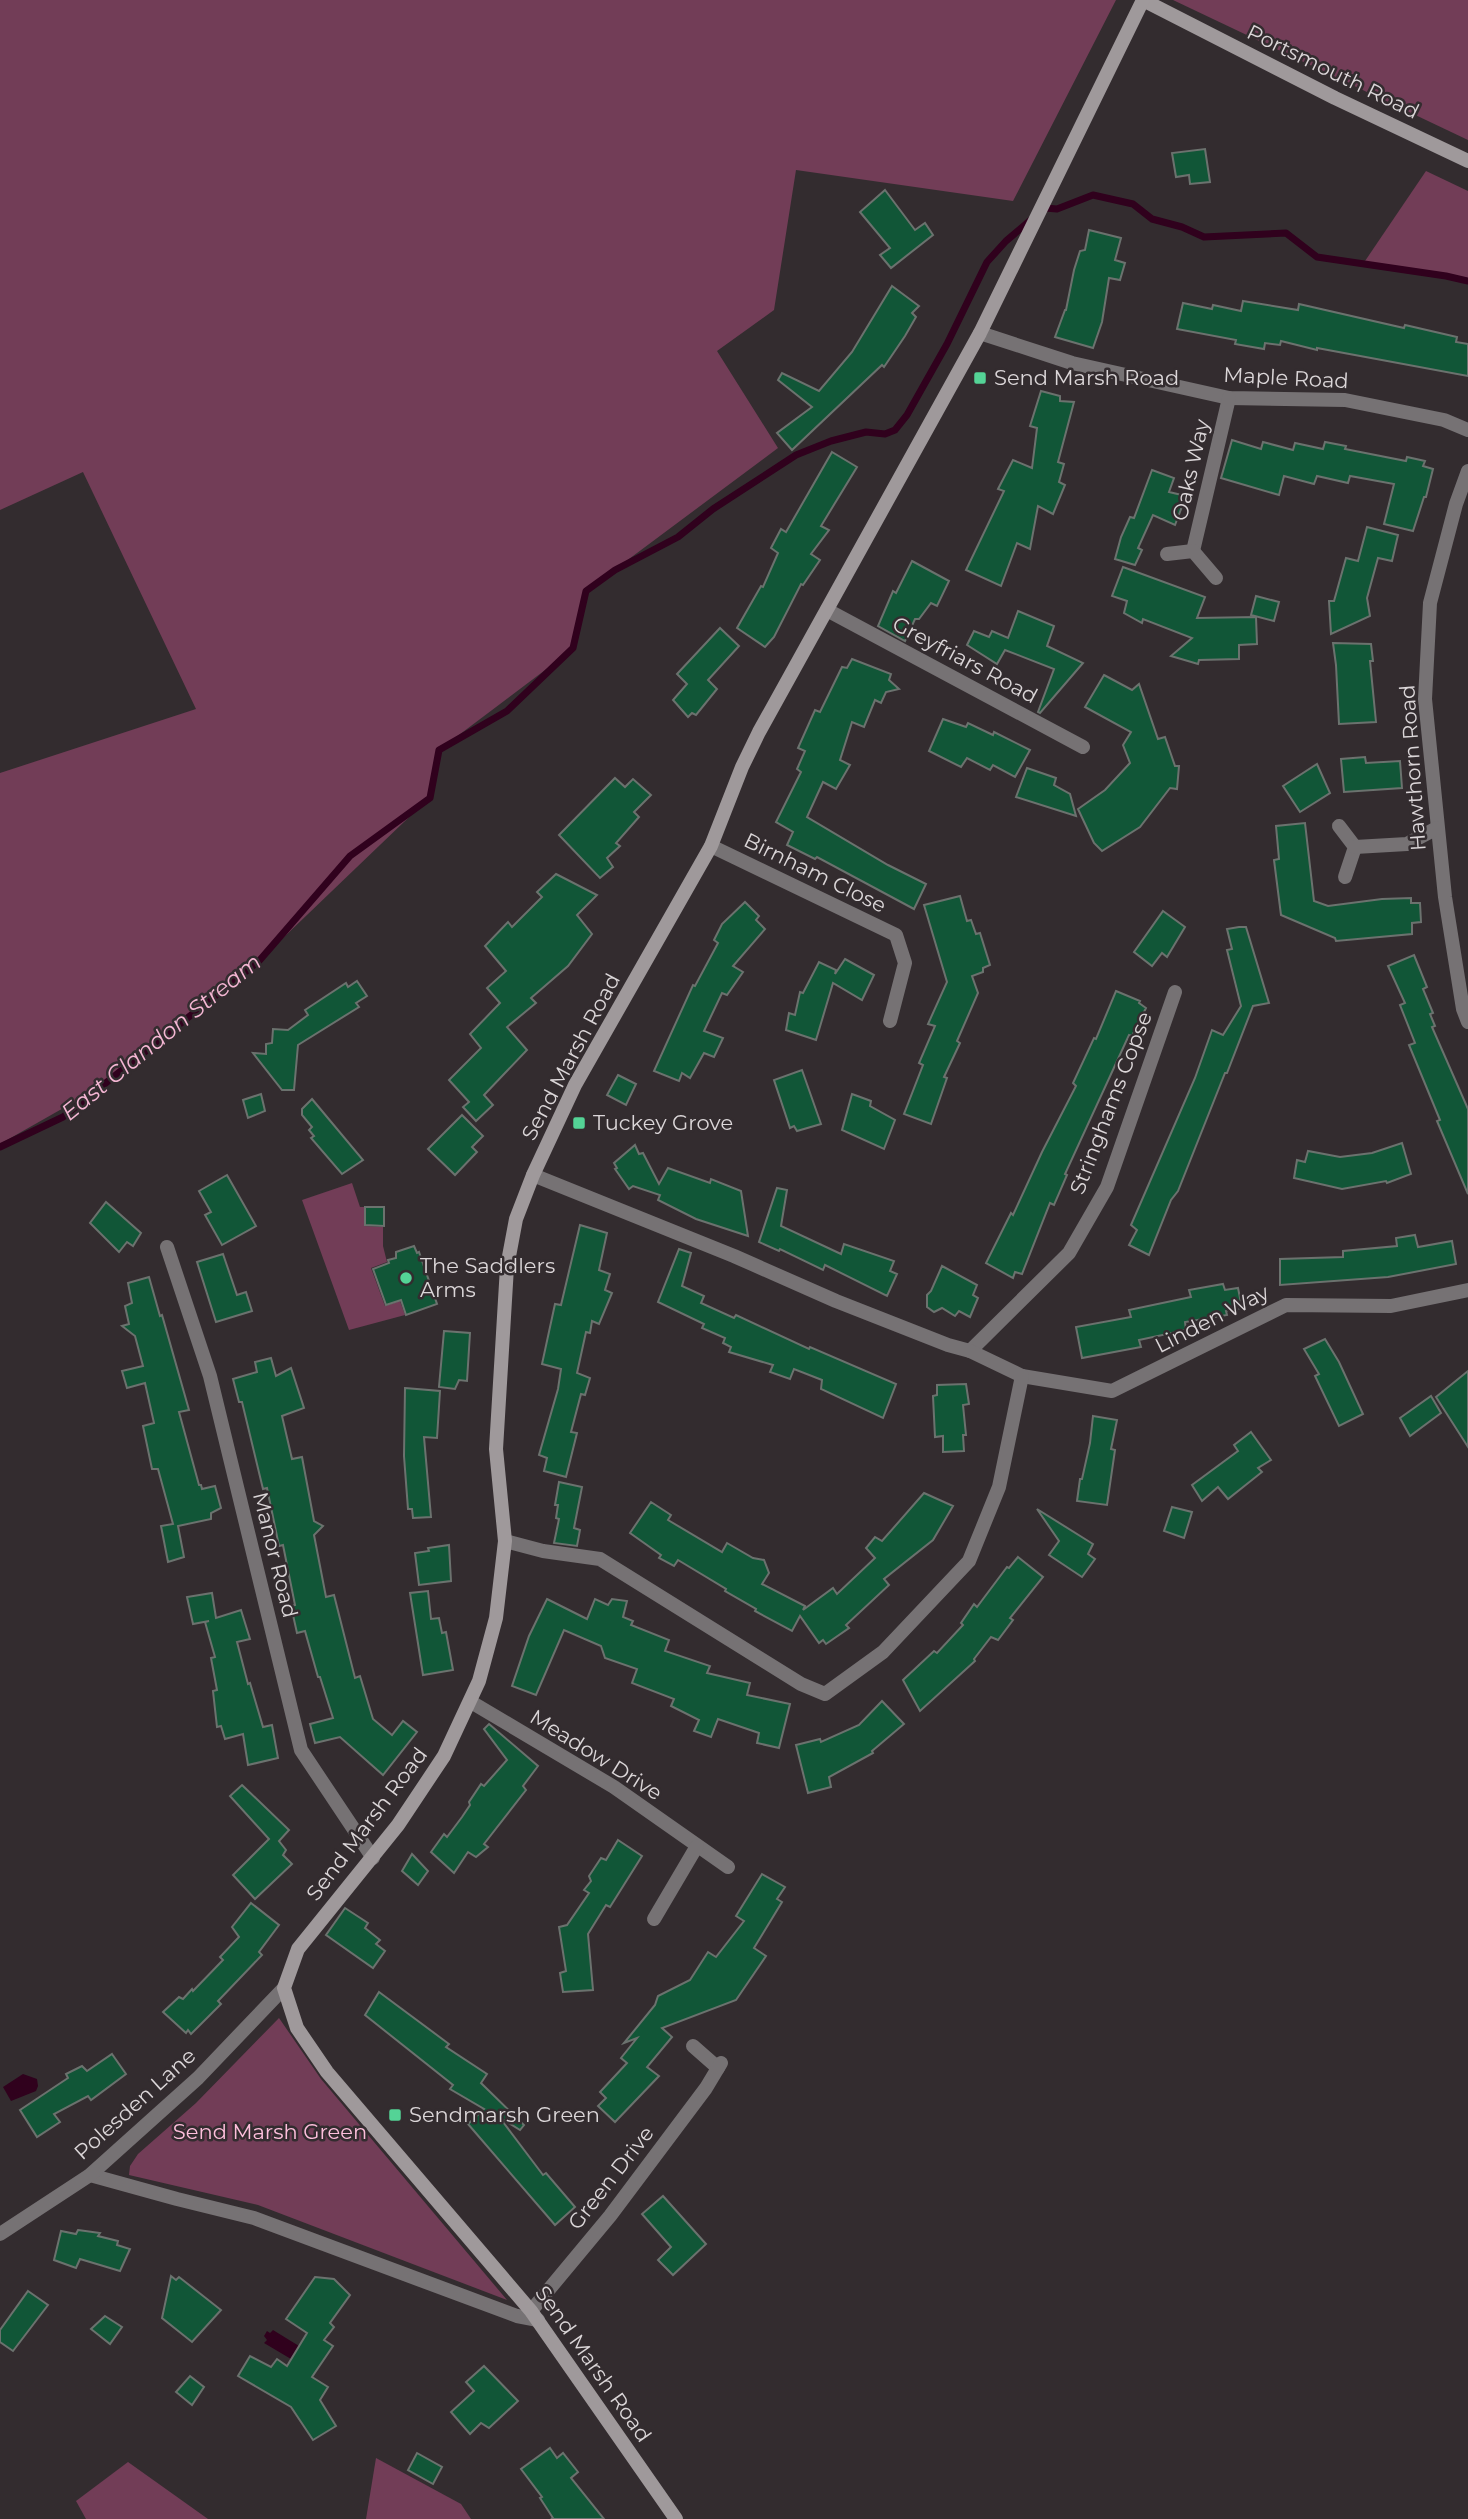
<svg xmlns="http://www.w3.org/2000/svg" width="1468" height="2519" viewBox="0 0 1468 2519" font-family="Montserrat,sans-serif">
<rect width="100%" height="100%" fill="#332c2f"/>
<g fill="#723d57">
<polygon points="0,0 1116,0 1013,201 796,170 774,310 717,351 778,448 586,591 573,649 439,750 429,798 259,961 104,1085 0,1144 0,773 196,709 83,472 0,510"/>
<polygon points="1173,0 1468,0 1468,140"/>
<polygon points="1426,171 1468,191 1468,278 1363,264"/>
<polygon points="352,1183 360,1207 364,1207 364,1226 383,1227 383,1246 387,1262 371,1268 385,1306 400,1301 405,1315 349,1330 302,1200"/>
<polygon points="279,2018 321,2079 507,2300 258,2205 129,2175 130,2166 138,2154 196,2103"/>
<polygon points="376,2458 461,2504 471,2519 366,2519"/>
<polygon points="128,2462 208,2519 86,2519 76,2501"/>
</g>
<g fill="#30011d">
<polygon points="23,2074 37,2079 38,2086 36,2091 11,2101 3,2087"/>
<polygon points="273,2330 299,2346 291,2359 264,2343 267,2340 264,2336 267,2331 270,2333"/>
</g>
<g fill="none" stroke-linecap="round" stroke-linejoin="round">
<g stroke="#30011d" stroke-width="7">
<polyline points="1041,211 1045,208 1057,209 1093,195 1133,204 1152,219 1182,227 1204,237 1286,233 1317,257 1446,276 1468,281"/>
<polyline points="0,1147 63,1117 259,961 350,856 430,798 439,750 507,711 573,648 586,591 615,570 678,537 713,509 796,455 831,441 866,432 885,434 895,430 907,415 947,344 987,262 1006,241 1032,219"/>
</g>
</g>
<g fill="#115637" stroke="#6b726e" stroke-width="2">
<polygon points="1205,149 1210,182 1190,184 1189,175 1176,177 1172,153"/>
<polygon points="885,190 915,230 925,223 933,235 891,268 880,255 890,248 860,212"/>
<polygon points="1089,230 1121,238 1115,260 1125,263 1120,280 1109,278 1102,322 1093,348 1055,337 1065,310 1066,310 1074,270 1080,251 1085,250"/>
<polygon points="892,286 919,306 912,313 916,317 905,336 884,367 882,365 792,450 777,433 812,407 778,380 782,373 819,391 852,352"/>
<polygon points="1243,301 1298,310 1299,304 1404,328 1405,325 1457,337 1456,342 1468,344 1468,376 1317,348 1317,350 1281,341 1280,345 1265,343 1264,349 1235,344 1236,340 1177,329 1183,303 1212,309 1213,305 1241,311"/>
<polygon points="1041,391 1060,396 1060,401 1074,402 1058,462 1064,464 1059,482 1065,485 1053,514 1038,506 1030,549 1017,543 1001,586 966,570 1004,491 998,489 1013,460 1032,468 1037,428 1030,426"/>
<polygon points="1232,440 1261,449 1263,442 1293,450 1295,443 1323,449 1325,442 1346,446 1345,449 1406,461 1407,457 1425,461 1423,466 1433,469 1426,497 1424,497 1413,531 1384,524 1394,484 1350,476 1348,483 1317,476 1314,484 1284,476 1279,495 1221,478"/>
<polygon points="832,452 857,467 821,526 829,530 811,554 820,560 803,585 801,584 774,637 765,647 737,628 761,586 763,587 778,553 771,548 781,529 786,532"/>
<polygon points="1152,470 1174,478 1169,492 1186,496 1175,525 1153,515 1138,548 1142,550 1135,565 1115,559 1121,537 1130,517 1134,518"/>
<polygon points="1367,527 1398,535 1392,561 1378,558 1367,598 1370,616 1331,634 1329,601 1334,601 1346,558 1358,561"/>
<polygon points="912,561 949,581 937,606 931,603 919,619 915,619 905,641 878,626 893,591 896,593"/>
<polygon points="1123,567 1205,597 1197,618 1256,617 1257,644 1239,645 1239,659 1199,660 1198,664 1171,656 1192,638 1143,619 1142,623 1124,613 1127,601 1112,596"/>
<polygon points="1256,596 1279,602 1274,621 1251,615"/>
<polygon points="1018,611 1054,626 1047,646 1083,663 1040,713 1038,712 1054,669 1005,650 997,664 967,645 974,631 989,637 992,631 1008,638"/>
<polygon points="720,628 739,646 708,680 717,689 696,715 692,713 688,717 673,700 687,684 677,674"/>
<polygon points="1333,643 1371,644 1373,661 1370,661 1376,722 1339,724 1336,665"/>
<polygon points="852,659 891,674 889,680 899,689 886,692 881,703 875,700 864,727 852,722 840,760 850,765 836,789 823,782 807,817 888,865 926,884 914,909 817,857 815,859 787,845 793,832 776,822 801,772 797,769 805,751 798,748 815,710 820,712 842,667 847,668"/>
<polygon points="1104,675 1132,690 1139,684 1158,739 1165,737 1175,766 1179,766 1177,789 1170,788 1140,827 1102,851 1094,843 1078,809 1105,790 1130,763 1123,745 1131,732 1085,707"/>
<polygon points="943,719 966,727 968,723 993,735 994,732 1030,750 1015,777 993,765 990,770 967,758 961,767 929,751"/>
<polygon points="1365,757 1366,763 1400,761 1402,788 1344,792 1341,759"/>
<polygon points="1317,764 1330,793 1300,812 1283,786"/>
<polygon points="1027,768 1056,778 1054,785 1070,794 1076,816 1016,797"/>
<polygon points="615,778 625,787 633,779 651,795 634,812 639,817 616,843 620,846 607,858 613,867 600,878 559,835"/>
<polygon points="1305,823 1314,901 1328,906 1382,899 1411,898 1411,903 1420,903 1421,922 1412,923 1412,934 1336,941 1335,938 1281,915 1274,860 1279,859 1276,826"/>
<polygon points="556,874 597,895 577,915 592,934 568,966 531,998 536,1003 507,1027 527,1050 484,1095 493,1105 476,1121 463,1107 469,1102 449,1080 481,1048 470,1034 500,1003 487,988 506,971 485,946 508,922 512,927 542,897 537,892"/>
<polygon points="960,896 967,921 971,920 976,934 980,933 990,965 983,968 983,972 972,976 978,993 957,1041 960,1043 944,1077 947,1078 931,1124 904,1114 923,1065 919,1063 935,1026 928,1024 947,982 924,905"/>
<polygon points="745,902 759,916 756,920 765,929 733,966 743,972 727,995 722,993 704,1031 723,1038 714,1057 704,1053 690,1078 682,1073 679,1081 654,1071 693,985 695,986 718,943 714,940 722,924"/>
<polygon points="1163,911 1185,927 1167,957 1162,953 1152,966 1134,952"/>
<polygon points="1239,927 1246,927 1269,1003 1253,1006 1227,1073 1225,1073 1178,1191 1171,1200 1149,1255 1129,1245 1137,1230 1131,1225 1195,1078 1212,1030 1223,1035 1241,1006 1227,950 1232,949 1227,929"/>
<polygon points="1414,955 1427,987 1423,989 1433,1013 1430,1014 1435,1026 1432,1027 1468,1109 1468,1194 1437,1121 1440,1120 1409,1045 1415,1043 1400,1005 1405,1003 1388,966"/>
<polygon points="845,959 874,975 862,1000 833,983 816,1040 786,1030 789,1013 795,1015 800,992 803,993 819,962 836,970 835,974"/>
<polygon points="357,981 367,996 356,1003 359,1007 298,1045 294,1090 282,1090 253,1053 266,1054 266,1044 272,1043 273,1029 288,1030 308,1015 305,1010 346,983 348,987"/>
<polygon points="1116,991 1140,1001 1139,1003 1146,1008 1132,1036 1129,1035 1065,1174 1067,1175 1054,1205 1050,1203 1022,1274 1015,1272 1013,1278 986,1263 1011,1213 1013,1215 1042,1152 1076,1086 1073,1083 1094,1038 1096,1039"/>
<polygon points="802,1070 821,1124 797,1131 794,1126 790,1128 774,1080"/>
<polygon points="618,1075 636,1084 626,1105 607,1095"/>
<polygon points="261,1094 265,1111 248,1118 243,1100"/>
<polygon points="852,1094 871,1101 870,1106 895,1120 884,1149 842,1130"/>
<polygon points="312,1099 363,1160 342,1174 311,1138 314,1136 309,1130 312,1127 302,1115 302,1109"/>
<polygon points="462,1115 483,1136 472,1147 477,1152 455,1175 428,1149"/>
<polygon points="1402,1143 1411,1174 1387,1183 1386,1181 1342,1189 1294,1178 1297,1160 1305,1162 1308,1151 1340,1157 1372,1153"/>
<polygon points="635,1145 639,1154 643,1153 659,1184 668,1168 710,1183 711,1179 741,1191 748,1236 696,1219 658,1200 660,1195 633,1186 629,1189 615,1169 617,1168 614,1163"/>
<polygon points="227,1175 256,1226 222,1245 205,1215 211,1212 199,1191"/>
<polygon points="777,1188 787,1190 781,1226 841,1254 844,1244 894,1261 890,1271 897,1274 887,1296 825,1265 823,1270 780,1249 779,1251 759,1242"/>
<polygon points="106,1202 141,1233 133,1246 127,1242 119,1252 90,1223"/>
<polygon points="365,1207 384,1207 384,1226 365,1225"/>
<polygon points="580,1225 607,1233 599,1270 610,1274 605,1290 612,1293 599,1324 592,1321 590,1333 586,1332 577,1373 590,1378 585,1395 581,1394 571,1432 577,1433 566,1477 544,1471 547,1458 539,1455 558,1389 561,1369 542,1364 555,1304 561,1305"/>
<polygon points="1415,1235 1418,1247 1452,1241 1456,1264 1388,1277 1280,1285 1280,1259 1343,1257 1343,1251 1397,1246 1396,1238"/>
<polygon points="414,1246 417,1253 419,1252 437,1304 406,1315 401,1300 386,1305 373,1269 389,1263 388,1260 396,1258 396,1252"/>
<polygon points="679,1249 691,1253 682,1286 704,1296 701,1303 734,1318 736,1315 809,1349 810,1347 896,1384 883,1418 821,1389 822,1380 794,1369 790,1379 770,1372 773,1365 729,1352 731,1347 723,1343 725,1338 702,1328 704,1324 658,1302"/>
<polygon points="223,1254 237,1295 246,1292 252,1311 216,1322 197,1262"/>
<polygon points="942,1266 977,1285 973,1295 978,1298 970,1317 959,1311 955,1316 942,1308 934,1312 927,1307 927,1295 931,1291"/>
<polygon points="149,1277 160,1316 162,1315 189,1410 179,1412 199,1485 201,1485 202,1489 215,1486 221,1508 211,1513 211,1519 178,1526 184,1557 168,1562 161,1526 173,1524 158,1469 152,1469 143,1426 154,1423 145,1383 127,1388 122,1371 143,1366 135,1336 122,1326 129,1324 125,1306 132,1303 128,1283"/>
<polygon points="1223,1284 1225,1290 1238,1288 1242,1308 1226,1311 1227,1315 1185,1322 1186,1330 1139,1340 1141,1347 1082,1358 1076,1327 1131,1317 1129,1310 1191,1297 1189,1290"/>
<polygon points="444,1331 470,1333 467,1381 459,1380 455,1389 439,1387"/>
<polygon points="1325,1339 1339,1362 1363,1414 1339,1426 1315,1376 1319,1374 1304,1349"/>
<polygon points="271,1358 276,1376 291,1368 304,1408 282,1416 292,1459 302,1457 314,1521 323,1526 314,1535 326,1597 334,1595 355,1678 360,1676 373,1719 392,1735 403,1721 417,1732 383,1775 340,1737 315,1743 310,1724 333,1718 320,1677 318,1677 305,1631 297,1633 291,1606 295,1605 283,1545 279,1546 267,1488 263,1489 242,1402 239,1402 233,1379 257,1372 255,1362"/>
<polygon points="1468,1371 1468,1447 1436,1397"/>
<polygon points="966,1384 969,1404 963,1405 966,1435 963,1435 964,1451 943,1452 943,1436 935,1437 933,1396 937,1395 937,1385"/>
<polygon points="405,1388 440,1391 437,1438 424,1437 431,1517 413,1518 412,1509 408,1509 404,1456"/>
<polygon points="1431,1396 1441,1413 1410,1436 1400,1418"/>
<polygon points="1093,1416 1117,1420 1111,1449 1115,1450 1107,1505 1077,1501 1080,1479 1082,1479 1090,1443"/>
<polygon points="1251,1432 1271,1460 1258,1468 1262,1472 1228,1499 1218,1487 1202,1501 1192,1485 1238,1451 1234,1445"/>
<polygon points="559,1482 582,1487 574,1528 580,1530 577,1546 554,1543 559,1519 556,1518 558,1505 555,1505"/>
<polygon points="924,1493 953,1506 933,1540 884,1579 889,1585 846,1625 849,1628 826,1644 823,1640 819,1643 800,1616 792,1631 755,1611 756,1609 725,1591 726,1589 678,1560 674,1566 659,1558 661,1555 630,1533 651,1502 671,1515 668,1520 722,1552 727,1543 753,1558 764,1560 769,1573 762,1584 805,1606 803,1610 833,1588 837,1594 875,1558 866,1548 875,1537 882,1541"/>
<polygon points="1172,1507 1192,1512 1184,1538 1164,1531"/>
<polygon points="1037,1509 1093,1544 1088,1554 1095,1559 1082,1577 1049,1555 1059,1541"/>
<polygon points="449,1545 451,1581 419,1585 415,1553 429,1551 428,1548"/>
<polygon points="1018,1557 1043,1577 1010,1618 1013,1620 998,1640 991,1637 974,1659 975,1661 920,1711 903,1680 934,1651 937,1653 963,1625 961,1623 974,1604 977,1607 1007,1567 1009,1568"/>
<polygon points="428,1591 431,1619 439,1618 442,1633 446,1632 453,1670 423,1675 410,1593"/>
<polygon points="212,1593 216,1618 241,1610 250,1639 237,1642 248,1684 250,1683 263,1727 272,1725 278,1758 248,1765 243,1734 225,1739 221,1726 217,1727 213,1691 217,1690 211,1658 215,1657 205,1622 209,1621 193,1624 187,1597"/>
<polygon points="547,1599 587,1619 595,1599 608,1605 612,1599 627,1601 623,1617 633,1621 631,1625 669,1640 665,1651 710,1666 707,1673 750,1683 747,1695 790,1704 779,1748 757,1743 759,1733 718,1719 711,1737 694,1731 699,1720 671,1706 674,1699 632,1683 637,1669 605,1658 601,1646 564,1630 536,1695 512,1686 529,1636"/>
<polygon points="882,1701 904,1724 872,1751 873,1753 829,1777 831,1787 808,1793 796,1745 820,1739 821,1742 859,1725"/>
<polygon points="489,1724 538,1766 523,1786 526,1790 484,1844 488,1847 476,1857 468,1852 454,1873 431,1852 444,1834 447,1837 462,1817 470,1805 469,1802 481,1784 484,1786 507,1760 484,1729"/>
<polygon points="242,1785 289,1830 279,1841 286,1850 283,1855 292,1864 255,1899 233,1875 269,1839 230,1796"/>
<polygon points="618,1840 642,1856 610,1907 606,1905 588,1934 593,1990 563,1992 560,1973 566,1971 559,1927 567,1925 589,1893 584,1890 591,1881 589,1876 601,1858 606,1860"/>
<polygon points="412,1854 428,1871 418,1885 402,1871"/>
<polygon points="762,1874 785,1887 777,1899 782,1902 754,1948 766,1956 736,2000 662,2028 672,2037 647,2067 659,2076 615,2122 598,2106 606,2098 600,2092 627,2063 621,2058 637,2038 624,2043 655,2005 658,1996 690,1980 708,1952 716,1957 744,1921 736,1916"/>
<polygon points="251,1903 279,1925 259,1952 262,1955 218,2001 221,2004 191,2034 188,2030 186,2033 163,2012 179,1997 183,1999 192,1989 193,1991 223,1960 220,1957 239,1937 232,1927"/>
<polygon points="345,1908 368,1923 365,1928 380,1940 376,1944 385,1951 373,1968 326,1935"/>
<polygon points="379,1992 449,2044 446,2047 487,2074 481,2083 524,2125 520,2130 504,2120 503,2122 543,2175 546,2173 575,2207 555,2225 468,2124 484,2109 450,2089 453,2085 365,2015"/>
<polygon points="112,2054 126,2074 91,2100 88,2096 54,2114 60,2122 37,2137 20,2110 68,2078 66,2074 82,2066 87,2071"/>
<polygon points="663,2196 706,2244 673,2275 658,2260 671,2247 642,2214"/>
<polygon points="78,2230 100,2233 98,2236 118,2241 117,2245 130,2249 120,2271 80,2259 76,2268 54,2260 61,2231 76,2234"/>
<polygon points="171,2276 176,2280 179,2277 221,2310 192,2342 162,2318"/>
<polygon points="315,2277 334,2279 350,2295 330,2323 334,2327 324,2340 333,2346 312,2377 328,2387 320,2400 336,2426 313,2440 291,2407 238,2376 250,2356 271,2367 277,2359 287,2366 307,2333 286,2319"/>
<polygon points="28,2291 48,2305 13,2351 0,2342 0,2330"/>
<polygon points="105,2316 122,2327 110,2344 91,2329"/>
<polygon points="484,2366 518,2401 489,2428 481,2423 470,2434 451,2412 474,2391 466,2382"/>
<polygon points="190,2376 204,2387 192,2405 176,2392"/>
<polygon points="550,2448 557,2458 563,2453 578,2472 571,2478 604,2519 551,2519 553,2518 540,2498 542,2497 521,2469"/>
<polygon points="417,2453 442,2467 433,2484 408,2470"/>
</g>
<g fill="none" stroke-linecap="round" stroke-linejoin="round">
<g stroke="#767274" stroke-width="14">
<polyline points="980,333 1072,363 1229,398 1345,400 1444,420 1468,430"/>
<polyline points="1468,471 1456,504 1430,603 1425,699 1445,897 1463,1009 1468,1022"/>
<polyline points="1193,551 1229,398"/>
<polyline points="1167,554 1193,551 1216,578"/>
<polyline points="827,610 1083,747"/>
<polyline points="1339,826 1355,847 1345,877"/>
<polyline points="711,846 896,935 905,963 890,1021"/>
<polyline points="1355,847 1407,844 1437,828"/>
<polyline points="167,1247 210,1376 301,1750 373,1858"/>
<polyline points="970,1351 1069,1253 1107,1187 1175,992"/>
<polyline points="1022,1376 1112,1391 1286,1305 1391,1306 1468,1290"/>
<polyline points="505,1541 543,1551 600,1559 801,1684 825,1694 883,1652 969,1561 999,1487 1022,1376 970,1351 948,1345 836,1301 734,1256 533,1175"/>
<polyline points="471,1702 614,1787 728,1867"/>
<polyline points="654,1919 697,1846"/>
<polyline points="693,2046 718,2068"/>
<polyline points="90,2175 177,2199 254,2218 517,2316 538,2320"/>
<polyline points="531,2311 610,2216 706,2088 721,2063"/>
</g>
<polyline stroke="#767274" stroke-width="14" points="0,2234 90,2175 198,2078 284,1988"/>
<g stroke="#9f999b" stroke-width="14">
<polyline points="1143,0 1335,98 1468,161"/>
<polyline points="676,2519 531,2311 327,2072 297,2028 284,1988 298,1949 398,1825 444,1756 479,1681 496,1618 505,1541 496,1449 507,1267 516,1219 533,1175 575,1085 711,846 742,767 759,732 980,333 1143,0"/>
</g>
</g>
<g fill="#54d396" stroke="#332c2f" stroke-width="2.5">
<rect x="973" y="371" width="14" height="14" rx="3.5"/>
<rect x="572" y="1116" width="14" height="14" rx="3.5"/>
<circle cx="406" cy="1278" r="7"/>
<rect x="388" y="2108" width="14" height="14" rx="3.5"/>
</g>
<g text-anchor="middle" stroke-width="5" stroke-linejoin="round" paint-order="stroke">
<g font-size="21" fill="#dbd6d8" stroke="#332c2f">
<text transform="translate(1333 72) rotate(26)" y="7">Portsmouth Road</text>
<text transform="translate(1286 378) rotate(3)" y="7">Maple Road</text>
<text transform="translate(1191 470) rotate(-77)" y="7">Oaks Way</text>
<text transform="translate(965 660) rotate(28)" y="7">Greyfriars Road</text>
<text transform="translate(1413 768) rotate(-94)" y="7">Hawthorn Road</text>
<text transform="translate(815 873) rotate(26)" y="7">Birnham Close</text>
<text transform="translate(571 1057) rotate(-62)" y="7">Send Marsh Road</text>
<text transform="translate(1111 1103) rotate(-69)" y="7">Stringhams Copse</text>
<text transform="translate(1212 1319) rotate(-27)" y="7">Linden Way</text>
<text transform="translate(275 1555) rotate(76)" y="7">Manor Road</text>
<text transform="translate(596 1755) rotate(32)" y="7">Meadow Drive</text>
<text transform="translate(367 1824) rotate(-53)" y="7">Send Marsh Road</text>
<text transform="translate(135 2104) rotate(-42)" y="7">Polesden Lane</text>
<text transform="translate(611 2178) rotate(-52)" y="7">Green Drive</text>
<text transform="translate(593 2364) rotate(55)" y="7">Send Marsh Road</text>
</g>
<g font-size="21" fill="#dbd6d8" stroke="#332c2f" text-anchor="start">
<text x="994" y="385">Send Marsh Road</text>
<text x="593" y="1130">Tuckey Grove</text>
<text x="420" y="1273">The Saddlers<tspan x="420" dy="24">Arms</tspan></text>
<text x="409" y="2122">Sendmarsh Green</text>
</g>
<g font-size="21" fill="#febfdc" stroke="#332c2f">
<text x="270" y="2139">Send Marsh Green</text>
</g>
<g font-size="23" font-style="italic" fill="#f4b6d3" stroke="#332c2f">
<text transform="translate(161 1037) rotate(-39)" y="8">East Clandon Stream</text>
</g>
</g>
</svg>
